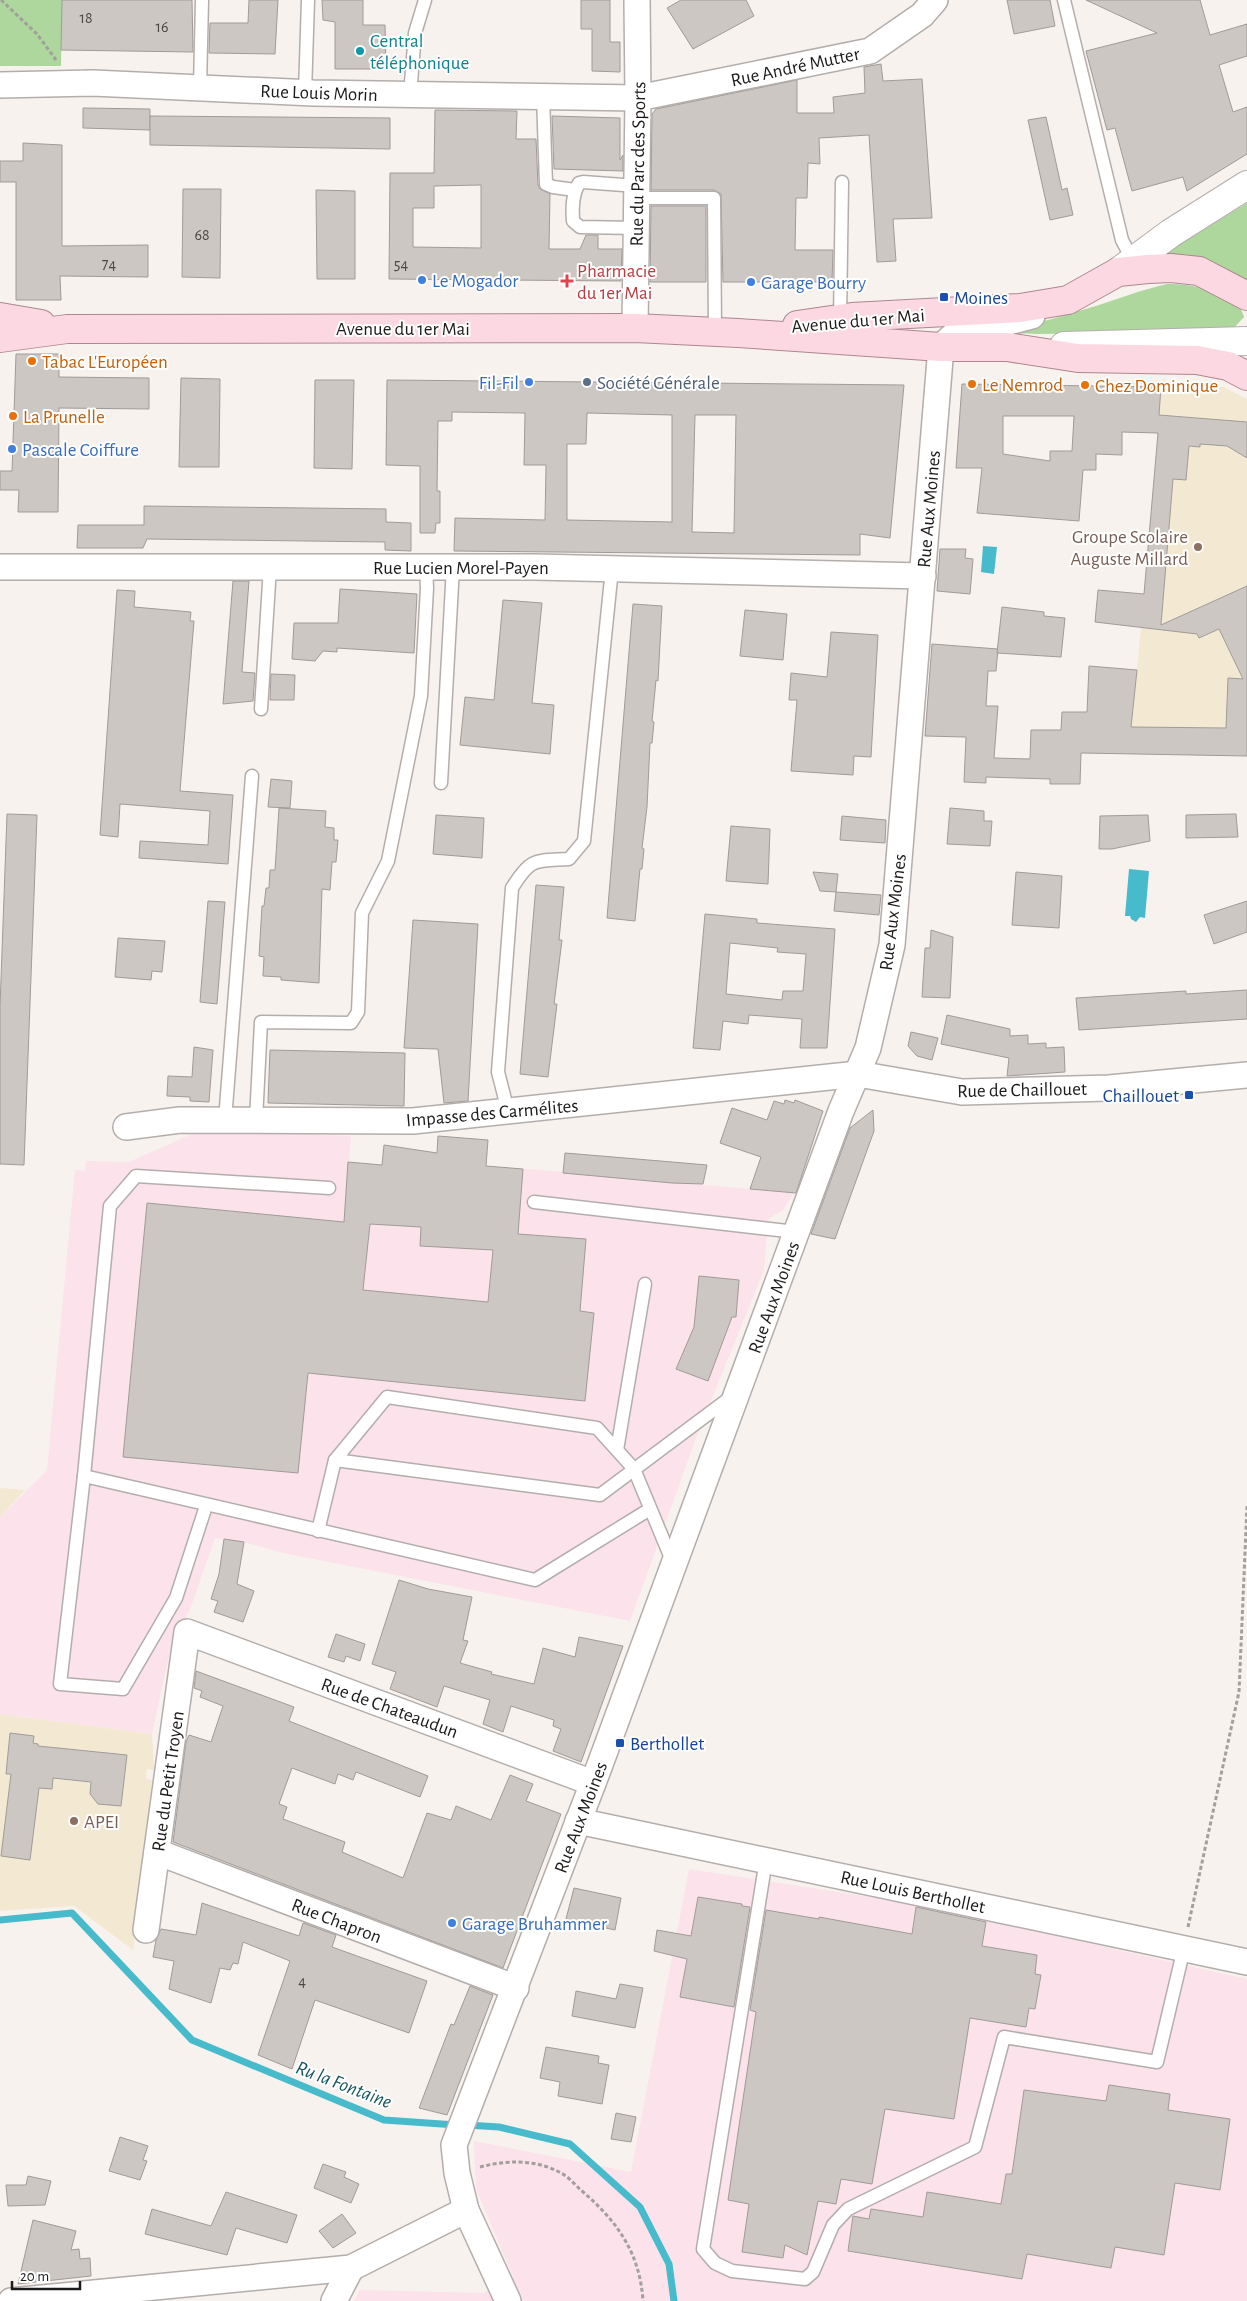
<svg xmlns="http://www.w3.org/2000/svg" width="1247" height="2301" viewBox="0 0 1247 2301" font-family="'Alegreya Sans',sans-serif">
<rect width="100%" height="100%" fill="#f8f2ef"/>
<g fill="#fbe2eb">
<polygon points="201,1130 351,1136 349,1162 514,1177 515,1169 530,1169 794,1193 783,1210 768,1219 764,1270 698,1433 630,1621 283,1553 244,1542 215,1538 191,1607 172,1642 152,1734 0,1714 0,1517 47,1470 75,1170 85,1171 86,1161 129,1162"/>
<polygon points="689,1869 916,1904 1247,1979 1247,2301 354,2301 360,2290 483,2293 513,2277 476,2189 474,2141 631,2172"/>
</g>
<g fill="#f3e9d3">
<polygon points="1188,384 1224,387 1247,399 1247,740 1130,738 1156,478 1161,386"/>
<polygon points="0,1488 25,1490 0,1517"/>
<polygon points="0,1714 152,1734 154,1770 147,1769 146,1778 152,1780 133,1950 74,1906 0,1911"/>
</g>
<g fill="#aed79d">
<polygon points="0,0 62,0 61,66 0,66"/>
<polygon points="1247,203 1247,282 1159,257"/>
<path d="M1167,284C1190,284 1238,290 1244,317L1233,329L1211,332L1037,334L995,332C1027,326 1058,318 1089,308C1116,300 1140,290 1167,284Z"/>
</g>
<g fill="#47bacb">
<polygon points="983,546 997,547 994,574 981,572"/>
<polygon points="1129,869 1149,871 1145,918 1140,917 1136,922 1131,919 1130,916 1125,916"/>
</g>
<g fill="none" stroke-linecap="round" stroke-linejoin="round">
<g stroke="#47bacb" stroke-width="7">
<polyline points="0,1920 72,1913 192,2040 384,2120 456,2125"/>
<polyline points="467,2125 499,2127 570,2144 640,2207 669,2264 674,2301"/>
</g>
</g>
<g fill="#ccc7c3" stroke="#a09b98" fill-rule="evenodd">
<polygon points="62,0 192,0 193,52 61,50"/>
<polygon points="249,0 278,0 275,54 209,53 210,23 248,23"/>
<polygon points="322,0 363,0 363,25 385,25 386,69 335,69 335,22 323,20"/>
<polygon points="581,0 610,0 610,42 620,42 620,72 592,71 592,29 581,29"/>
<polygon points="681,0 746,0 754,16 693,49 667,8"/>
<polygon points="1007,0 1050,0 1055,26 1014,34"/>
<polygon points="1086,0 1200,0 1210,35 1247,24 1247,56 1219,65 1233,112 1247,107 1247,154 1187,191 1183,177 1132,191 1115,128 1107,130 1086,51 1157,33"/>
<polygon points="881,64 883,81 922,79 932,218 893,219 896,261 877,262 869,135 819,138 820,164 808,163 807,198 796,198 795,250 833,250 832,282 723,282 721,194 714,190 651,190 652,114 656,109 797,80 797,113 834,113 833,97 865,93 864,67"/>
<polygon points="83,108 150,109 150,130 83,128"/>
<path d="M435,110L517,111L516,139H536L538,185L540,189L550,194L549,249H580L586,235H598V249H622L621,281L389,279L390,173H434ZM481,185V248L413,247V208H434V186Z"/>
<polygon points="150,116 390,118 390,149 150,145"/>
<polygon points="552,116 620,118 620,160 623,155 623,171 554,169"/>
<polygon points="1046,117 1062,190 1067,188 1073,215 1050,220 1028,120"/>
<polygon points="23,143 62,145 62,246 148,245 148,277 60,276 61,300 16,300 16,182 0,182 0,161 23,161"/>
<polygon points="183,189 221,189 220,278 182,277"/>
<polygon points="316,190 355,191 355,279 317,279"/>
<polygon points="651,206 706,206 706,282 650,282"/>
<polygon points="16,354 59,354 59,377 149,378 149,409 59,408 58,512 18,512 19,490 0,490 0,471 12,471"/>
<polygon points="181,378 220,379 219,467 179,467"/>
<polygon points="315,380 354,380 352,469 314,468"/>
<path d="M387,380L904,385L890,538L860,534V555L454,551L455,518L545,520L546,465H524L525,413L452,412V421H438L437,491H440V523H436L435,533H420V466L386,465ZM587,413L672,415V522L567,520V444H586ZM695,415H736L734,533L692,532Z"/>
<path d="M962,384L1161,387L1159,415L1247,422V458L1227,446L1200,444V447L1189,446L1186,480L1173,479L1161,625L1247,586V756L1081,753L1080,784H1050V779L986,777V783L964,782L966,737L925,736L932,644L998,649L996,671H988L986,706H998L994,758L1030,759L1031,730H1061L1062,712H1087L1089,666L1137,670L1131,727L1226,728L1228,678L1243,679L1219,629L1199,638L1197,634L1095,622L1098,590L1144,594L1158,433L1122,432V455L1096,454V470H1083L1079,521L977,513L982,468H956ZM1003,416H1074L1072,451H1050V461L1003,454Z"/>
<polygon points="144,506 386,509 386,522 411,523 411,551 385,550 385,542 147,539 143,548 77,548 78,525 144,525"/>
<polygon points="940,549 966,549 965,558 973,559 970,594 937,591"/>
<polygon points="233,581 249,581 242,672 255,673 253,701 223,704"/>
<polygon points="340,589 417,594 414,653 337,648 337,652 323,651 315,661 292,659 294,623 338,623"/>
<polygon points="117,590 135,591 134,607 191,612 190,621 194,621 180,791 233,795 228,864 139,858 140,841 208,845 210,811 120,804 118,837 100,835"/>
<polygon points="503,600 542,603 532,703 554,705 550,754 460,745 465,697 494,700"/>
<polygon points="633,604 662,606 658,681 656,680 652,721 654,722 652,743 650,743 647,807 642,848 644,849 642,869 640,869 635,921 607,918"/>
<polygon points="1002,607 1044,612 1044,616 1065,618 1061,657 997,653"/>
<polygon points="745,610 787,614 783,660 740,656"/>
<polygon points="831,632 878,635 871,757 854,756 853,775 791,771 797,700 789,700 791,673 827,677"/>
<polygon points="271,674 295,675 294,700 270,700"/>
<polygon points="271,779 292,781 290,808 268,807"/>
<polygon points="279,808 326,811 325,827 334,828 334,840 338,840 336,862 332,862 330,890 322,889 319,983 281,980 281,977 263,976 264,957 259,956 262,906 264,906 266,888 269,888 270,870 275,870"/>
<polygon points="950,808 984,811 984,821 992,821 990,846 947,844"/>
<polygon points="7,814 37,815 24,1165 0,1164 0,1007"/>
<polygon points="1236,814 1238,837 1186,838 1186,815"/>
<polygon points="436,815 484,818 482,858 433,854"/>
<polygon points="1148,815 1150,841 1112,849 1099,849 1100,816"/>
<polygon points="842,816 886,820 885,843 840,840"/>
<polygon points="731,826 770,829 768,884 726,881"/>
<polygon points="813,872 838,874 836,892 820,891"/>
<polygon points="1016,872 1062,876 1059,928 1012,925"/>
<polygon points="536,885 564,887 559,940 562,940 554,1004 557,1004 548,1077 520,1074"/>
<polygon points="836,892 881,895 879,915 834,911"/>
<polygon points="208,901 225,902 217,1004 200,1002"/>
<polygon points="1247,901 1247,932 1214,944 1204,915"/>
<path d="M705,914L757,919V923L835,929L827,1048H800L802,1019L749,1015L748,1024L723,1021L720,1050L693,1048ZM730,943L778,948L777,952L806,954L803,991H783L782,1000L726,994Z"/>
<polygon points="413,920 478,924 468,1101 444,1103 438,1049 404,1048"/>
<polygon points="931,930 953,937 950,998 922,997 925,948 930,948"/>
<polygon points="118,938 165,941 162,972 152,971 151,980 115,977"/>
<polygon points="1247,990 1247,1019 1079,1030 1076,998 1186,991 1186,994"/>
<polygon points="947,1015 1010,1029 1010,1036 1028,1035 1028,1044 1046,1043 1046,1048 1064,1047 1065,1072 1007,1076 1009,1058 941,1044"/>
<polygon points="911,1032 938,1038 932,1060 917,1056 908,1046"/>
<polygon points="194,1047 213,1050 209,1102 190,1101 190,1097 167,1096 168,1076 192,1077"/>
<polygon points="270,1050 405,1053 404,1106 268,1103"/>
<polygon points="785,1100 794,1103 795,1100 823,1111 796,1193 750,1189 761,1157 720,1143 732,1108 767,1120 774,1101 784,1104"/>
<polygon points="873,1110 874,1131 835,1239 811,1234 850,1128"/>
<path d="M438,1136L488,1140L486,1166L523,1169L518,1234L586,1239L580,1311L594,1313L585,1401L308,1373L298,1473L123,1457L147,1203L344,1222L348,1162L382,1165L384,1145L437,1153ZM370,1224L421,1227L420,1246L493,1250L488,1302L363,1290Z"/>
<polygon points="565,1153 625,1158 707,1165 703,1184 672,1183 563,1173"/>
<polygon points="699,1276 739,1280 736,1317 732,1317 708,1381 676,1369 694,1327"/>
<polygon points="224,1539 244,1542 237,1584 254,1591 243,1622 214,1612 218,1601 211,1599 219,1574"/>
<polygon points="399,1580 428,1589 472,1597 463,1640 468,1641 460,1663 492,1672 491,1674 534,1684 543,1648 575,1657 579,1637 623,1646 581,1762 553,1751 561,1729 553,1726 554,1720 511,1706 503,1732 483,1724 490,1700 444,1686 437,1707 390,1689 396,1672 372,1664"/>
<polygon points="336,1634 365,1644 360,1661 346,1656 344,1662 328,1657"/>
<polygon points="196,1671 294,1707 289,1721 428,1776 420,1797 356,1772 353,1780 338,1774 335,1784 292,1768 279,1804 287,1807 283,1819 345,1842 342,1852 403,1878 427,1813 451,1820 456,1806 491,1820 510,1775 533,1784 526,1801 561,1814 503,1968 173,1842 186,1742 189,1735 211,1742 223,1706 200,1697 202,1691 194,1688"/>
<polygon points="10,1733 34,1736 33,1743 38,1744 38,1746 127,1755 121,1806 98,1804 90,1794 91,1782 53,1778 52,1789 39,1788 30,1860 1,1856 11,1774 6,1774"/>
<polygon points="574,1888 621,1898 615,1930 566,1919"/>
<polygon points="698,1897 742,1904 742,1906 750,1907 734,2007 680,1997 687,1959 654,1951 657,1930 691,1936"/>
<polygon points="202,1903 299,1936 303,1923 336,1935 332,1947 427,1981 409,2033 315,2000 292,2069 258,2055 290,1961 243,1942 238,1964 233,1963 230,1970 220,1968 211,2003 169,1989 174,1961 153,1957 156,1940 161,1929 196,1935"/>
<polygon points="916,1907 986,1922 982,1946 1037,1955 1035,1974 1041,1975 1035,2009 1029,2008 1026,2027 970,2018 954,2119 885,2109 872,2184 841,2179 836,2204 818,2201 807,2255 785,2245 783,2258 742,2252 749,2204 728,2200 756,2012 750,2010 766,1910 819,1919 819,1917 912,1934"/>
<polygon points="620,1984 643,1988 635,2028 572,2016 576,1991 616,1999"/>
<polygon points="470,1986 493,1995 447,2115 419,2108 451,2024 454,2025"/>
<polygon points="546,2047 599,2056 598,2063 609,2065 602,2104 558,2096 560,2082 540,2078"/>
<polygon points="1109,2085 1170,2094 1168,2110 1230,2119 1220,2190 1175,2183 1164,2255 1115,2247 1111,2268 1027,2254 1022,2279 848,2251 853,2216 869,2219 871,2209 923,2217 927,2192 1001,2204 1006,2174 1012,2174 1024,2090 1106,2101"/>
<polygon points="616,2113 636,2117 631,2142 611,2139"/>
<polygon points="120,2137 148,2146 143,2160 147,2161 140,2180 109,2171"/>
<polygon points="323,2164 346,2172 344,2177 359,2184 351,2203 314,2188"/>
<polygon points="28,2176 51,2181 45,2205 8,2206 6,2185 26,2185"/>
<polygon points="226,2192 297,2215 287,2243 236,2228 227,2255 145,2234 152,2209 211,2226"/>
<polygon points="342,2214 356,2233 333,2248 319,2231"/>
<polygon points="33,2220 76,2231 71,2250 79,2249 80,2259 90,2258 91,2276 18,2284"/>
</g>
<g fill="none" stroke-linecap="round" stroke-linejoin="round">
<g stroke="#b3aeab" stroke-width="15">
<g id="lane">
<polyline points="1064,0 1122,240 1133,261"/>
<polyline points="200,88 202,0"/>
<polyline points="305,93 308,0"/>
<polyline points="410,95 415,33 425,0"/>
<polyline points="543,96 546,184 553,187 575,190"/>
<polyline points="637,198 714,198 715,332"/>
<path d="M636,228L580,227L573,221C572,208 572,195 579,183L583,182L637,186"/>
<polyline points="840,319 842,182"/>
<polyline points="261,709 270,567"/>
<polyline points="441,783 453,567"/>
<path d="M508,1111L498,1072L512,888C531,857 535,861 569,859L584,841L612,569"/>
<polyline points="225,1120 252,776"/>
<polyline points="256,1120 261,1022 351,1023 358,1012 362,913 388,861 421,696 427,588 426,567"/>
<polyline points="329,1188 136,1176 110,1206 84,1476 535,1580 650,1509"/>
<polyline points="534,1202 796,1232"/>
<polyline points="617,1450 645,1284"/>
<polyline points="84,1476 60,1684 123,1689 176,1598 206,1506"/>
<polyline points="318,1531 335,1460"/>
<polyline points="673,1563 634,1469 597,1428 387,1397 335,1460 600,1495 731,1397"/>
<polyline points="766,1860 703,2249 715,2263 732,2271 805,2279 813,2272 833,2225 848,2209 975,2147 1004,2037 1157,2062 1184,1948"/>
</g>
</g>
<g stroke="#b3aeab" stroke-width="28">
<g id="street">
<polyline points="0,85 93,83 313,93 638,98 870,51 922,15 935,0"/>
<polyline points="635,328 638,98 637,0"/>
<polyline points="0,567 535,567 923,576"/>
<polyline points="126,1127 180,1120 413,1121 858,1074 962,1092 1109,1088 1247,1075"/>
<polyline points="578,1821 1247,1962"/>
<polyline points="157,1852 516,1988"/>
<polyline points="146,1930 187,1632 593,1783"/>
<polyline points="11,2301 351,2268 466,2210"/>
<polyline points="334,2301 351,2268"/>
<polyline points="508,2301 466,2210 457,2173 454,2145 598,1770 841,1111 868,1048 892,945 941,347 956,333 971,326 1009,322 1032,316"/>
</g>
</g>
<g stroke="#b3aeab" stroke-width="30">
<g id="secondary">
<polyline points="1118,272 1171,233 1247,185"/>
<polyline points="1064,346 1247,341"/>
</g>
</g>
<g stroke="#ad8690" stroke-width="30">
<g id="primary">
<polyline points="0,317 41,324"/>
<polyline points="797,325 852,317 1020,308 1068,300 1118,272 1148,269 1171,268 1199,271 1247,296"/>
<polyline points="0,338 67,329 635,328 738,333 941,347 1007,347 1078,358 1197,360 1228,366 1247,376"/>
</g>
</g>
<g stroke="#a39f9c" stroke-width="3" stroke-dasharray="4 2.5" stroke-linecap="butt">
<polyline points="1,0 37,34 56,60"/>
<polyline points="1188,1927 1239,1692 1247,1506"/>
<path d="M480,2167C506,2160 536,2159 561,2173C569,2177 575,2185 582,2191C617,2221 640,2253 643,2301"/>
</g>
<use href="#lane" stroke="#fff" stroke-width="12"/>
<use href="#street" stroke="#fff" stroke-width="25"/>
<use href="#secondary" stroke="#fff" stroke-width="28"/>
<use href="#primary" stroke="#fcd9e2" stroke-width="28"/>
</g>
<circle fill="#0f9aa8" stroke="#fff" stroke-width="2" cx="360" cy="51" r="5"/>
<g fill="#3f7fe0" stroke="#fff" stroke-width="2">
<circle cx="422" cy="280" r="5"/>
<circle cx="751" cy="282" r="5"/>
<circle cx="529" cy="382" r="5"/>
<circle cx="12" cy="449" r="5"/>
<circle cx="452" cy="1923" r="5"/>
</g>
<path fill="#e0444e" stroke="#fff" stroke-width="2" d="M564.5 273.5h5v5h5v5h-5v5h-5v-5h-5v-5h5z"/>
<g fill="#1a4fb4" stroke="#fff" stroke-width="2">
<rect x="939" y="292" width="10" height="10" rx="2.5"/>
<rect x="1184" y="1090" width="10" height="10" rx="2.5"/>
<rect x="615" y="1738" width="10" height="10" rx="2.5"/>
</g>
<g fill="#e8710a" stroke="#fff" stroke-width="2">
<circle cx="32" cy="361" r="5"/>
<circle cx="972" cy="384" r="5"/>
<circle cx="1085" cy="385" r="5"/>
<circle cx="13" cy="416" r="5"/>
</g>
<circle fill="#5c6f8a" stroke="#fff" stroke-width="2" cx="587" cy="382" r="5"/>
<g fill="#8d6e63" stroke="#fff" stroke-width="2">
<circle cx="1198" cy="547" r="5"/>
<circle cx="74" cy="1821" r="5"/>
</g>
<g text-anchor="middle" stroke-width="4" stroke-linejoin="round" paint-order="stroke">
<g font-size="16" fill="#494644">
<text x="86" y="23">18</text>
<text x="162" y="32">16</text>
<text x="202" y="240">68</text>
<text x="109" y="269">74</text>
<text x="401" y="269">54</text>
<text x="302" y="1986">4</text>
</g>
<g font-size="19" fill="#0d838f" stroke="#fff" text-anchor="start">
<text x="370" y="47">Central<tspan x="370" dy="22">téléphonique</tspan></text>
</g>
<g font-size="19" fill="#1d1b1a" stroke="#fff">
<text transform="translate(795 66) rotate(-12)" y="7">Rue André Mutter</text>
<text transform="translate(319 92) rotate(2)" y="7">Rue Louis Morin</text>
<text transform="translate(637 164) rotate(-89)" y="7">Rue du Parc des Sports</text>
<text transform="translate(858 320) rotate(-5)" y="7">Avenue du 1er Mai</text>
<text x="403" y="335">Avenue du 1er Mai</text>
<text transform="translate(928 509) rotate(-85)" y="7">Rue Aux Moines</text>
<text x="461" y="574">Rue Lucien Morel-Payen</text>
<text transform="translate(892 912) rotate(-83)" y="7">Rue Aux Moines</text>
<text transform="translate(1022 1089) rotate(-1)" y="7">Rue de Chaillouet</text>
<text transform="translate(492 1112) rotate(-5)" y="7">Impasse des Carmélites</text>
<text transform="translate(773 1297) rotate(-70)" y="7">Rue Aux Moines</text>
<text transform="translate(390 1707) rotate(20)" y="7">Rue de Chateaudun</text>
<text transform="translate(167 1781) rotate(-82)" y="7">Rue du Petit Troyen</text>
<text transform="translate(580 1817) rotate(-69)" y="7">Rue Aux Moines</text>
<text transform="translate(913 1891) rotate(12)" y="7">Rue Louis Berthollet</text>
<text transform="translate(337 1920) rotate(21)" y="7">Rue Chapron</text>
</g>
<g font-size="19" fill="#be3a42" stroke="#fff" text-anchor="start">
<text x="577" y="277">Pharmacie<tspan x="577" dy="22">du 1er Mai</tspan></text>
</g>
<g font-size="19" fill="#366cbe" stroke="#fff" text-anchor="start">
<text x="432" y="287">Le Mogador</text>
<text x="761" y="289">Garage Bourry</text>
<text x="519" y="389" text-anchor="end">Fil-Fil</text>
<text x="22" y="456">Pascale Coiffure</text>
<text x="462" y="1930">Garage Bruhammer</text>
</g>
<g font-size="19" fill="#164399" stroke="#fff" text-anchor="start">
<text x="954" y="304">Moines</text>
<text x="1179" y="1102" text-anchor="end">Chaillouet</text>
<text x="630" y="1750">Berthollet</text>
</g>
<g font-size="19" fill="#c56008" stroke="#fff" text-anchor="start">
<text x="42" y="368">Tabac L'Européen</text>
<text x="982" y="391">Le Nemrod</text>
<text x="1095" y="392">Chez Dominique</text>
<text x="23" y="423">La Prunelle</text>
</g>
<g font-size="19" fill="#4e5e75" stroke="#fff" text-anchor="start">
<text x="597" y="389">Société Générale</text>
</g>
<g font-size="19" fill="#785e54" stroke="#fff" text-anchor="end">
<text x="1188" y="543">Groupe Scolaire<tspan x="1188" dy="22">Auguste Millard</tspan></text>
<text x="84" y="1828" text-anchor="start">APEI</text>
</g>
<g font-size="20" font-style="italic" fill="#13545d" stroke="#fff">
<text transform="translate(344 2084) rotate(21)" y="7">Ru la Fontaine</text>
</g>
</g>
<path d="M12 2281v8h68v-8" fill="none" stroke="#1d1b1a" stroke-width="2.5"/>
<text x="20" y="2281" font-size="15" fill="#1d1b1a" stroke="#ffffff" stroke-width="4" paint-order="stroke">20 m</text>
</svg>
